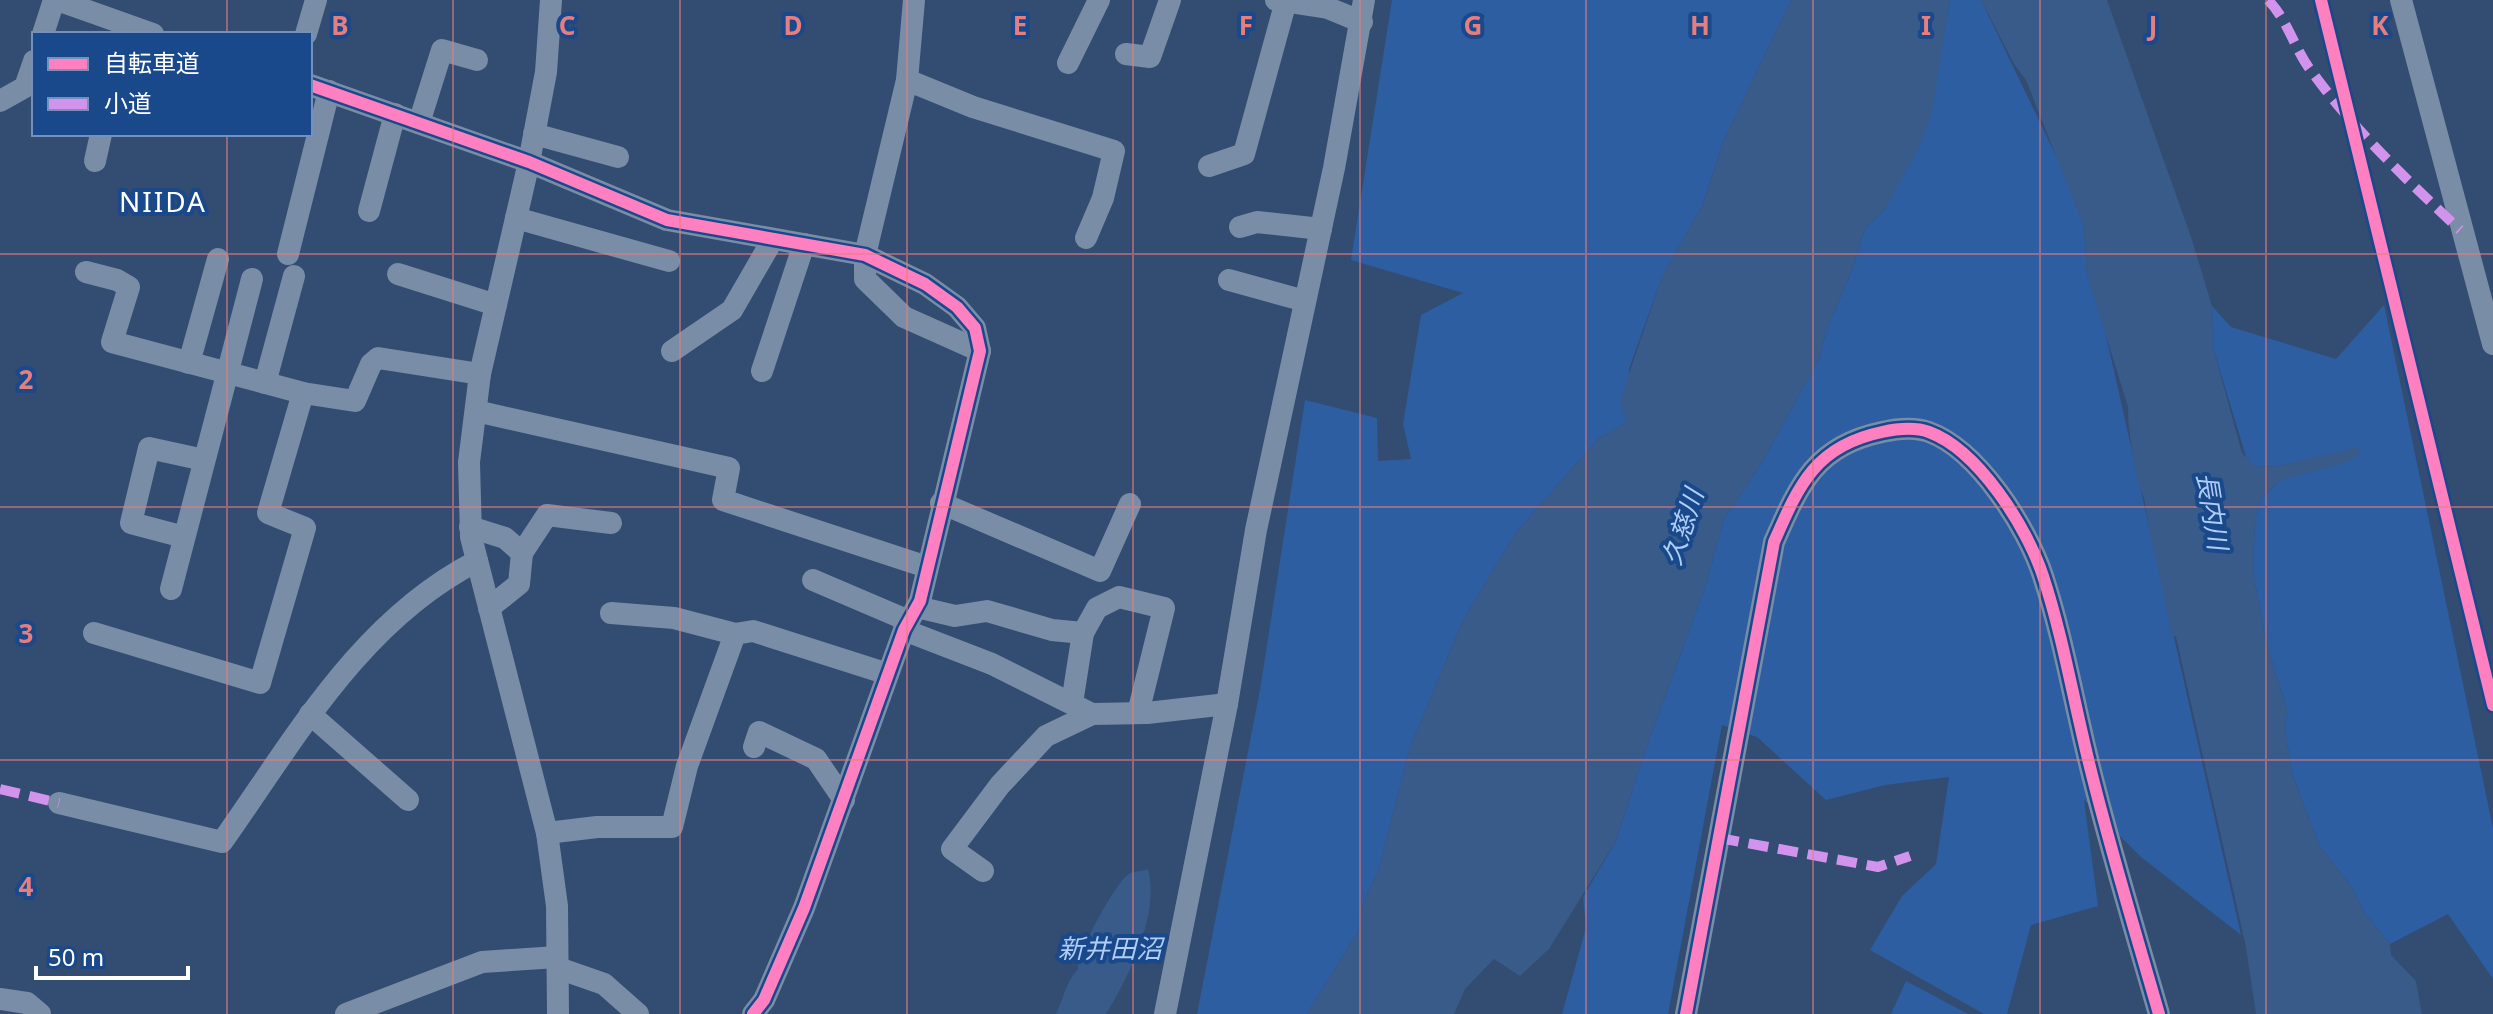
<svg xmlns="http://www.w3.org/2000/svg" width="2493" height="1014" viewBox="0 0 2493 1014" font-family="'Noto Sans','Noto Sans JP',sans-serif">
<rect width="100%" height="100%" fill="#334c71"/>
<g fill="#2d5ea2">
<polygon points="1392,0 1791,0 1723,142 1703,204 1662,277 1629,369 1626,423 1599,438 1517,531 1463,620 1410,747 1379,868 1359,912 1360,928 1307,1014 1197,1014 1260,690 1305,400 1377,418 1378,461 1411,459 1403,424 1421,315 1463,293 1351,260"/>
<polygon points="1950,0 1981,0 2060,164 2084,227 2087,274 2103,322 2241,935 2141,857 2084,800 2098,906 2031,925 2007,1014 1984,1014 1870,950 1902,896 1936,864 1949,777 1885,785 1826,800 1757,737 1722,725 1668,1014 1562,1014 1586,928 1583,897 1616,841 1643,757 1706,585 1724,519 1760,466 1820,357 1827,328 1853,268 1865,228 1885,209 1934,89"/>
<polygon points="2384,305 2493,828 2493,979 2448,914 2390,944 2365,914 2353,889 2320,847 2304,805 2292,773 2285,731 2287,710 2267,645 2253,573 2255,518 2261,498 2281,480 2359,454 2358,448 2278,466 2255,467 2247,460 2214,351 2212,306 2231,327 2336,359"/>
<polygon points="1906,981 1968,1014 1891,1014"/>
</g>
<g fill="#385b8a">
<polygon points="1791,0 1950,0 1931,118 1917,152 1885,209 1865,228 1853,268 1827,328 1820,357 1760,466 1724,519 1706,585 1643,757 1616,841 1549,949 1520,976 1494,959 1465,989 1454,1014 1307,1014 1360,928 1359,912 1379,868 1410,747 1463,620 1517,531 1599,438 1626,423 1620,400 1662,277 1703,204 1723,142"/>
<path d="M1981,0H2107L2191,237L2212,306L2214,351L2242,453L2255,467L2278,466L2358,447L2359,455L2342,464L2281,480L2261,498L2255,518L2253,573L2267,645L2287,710L2285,731L2292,773L2304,805L2320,847L2353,889L2365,914L2390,944L2391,955L2416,981L2422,1014H2256L2246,947L2176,637L2171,635C2165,590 2151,548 2145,503C2144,495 2139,488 2137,480C2133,456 2128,432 2128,407L2087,274L2084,227L2026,80L2014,64Z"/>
<path d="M1148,869C1160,913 1130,975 1106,1014H1056C1064,998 1065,983 1078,969C1077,953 1115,883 1129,874C1134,871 1143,871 1148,869Z"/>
</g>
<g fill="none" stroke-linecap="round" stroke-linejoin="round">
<g stroke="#7a8da6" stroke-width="22">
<polyline points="57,0 153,34"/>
<polyline points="551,0 546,72 529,162 480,374 469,462 471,537 547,833 557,906 558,1014"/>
<polyline points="914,0 907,80 865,255 865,279 904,317 980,351"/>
<polyline points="1276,0 1328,8 1362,22"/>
<polyline points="2401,0 2493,344"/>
<polyline points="43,34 54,0"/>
<polyline points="306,34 316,0"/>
<polyline points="1126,54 1150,57 1170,0"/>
<polyline points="1068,63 1099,0"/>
<polyline points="907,80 973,107 1114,151 1103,198 1086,238"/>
<polyline points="310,85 529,162 667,220 865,255 925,284 957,307 975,328 980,351 920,601 904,630 804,908 764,1000 753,1014"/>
<polyline points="0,101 25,87 34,61"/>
<polyline points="419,123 442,50 477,60"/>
<polyline points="534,134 618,157"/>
<polyline points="95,161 101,134"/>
<polyline points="1209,166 1244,154 1286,1"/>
<polyline points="369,211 395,114"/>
<polyline points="516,218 669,261"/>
<polyline points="1240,227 1257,222 1321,229"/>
<polyline points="288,254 329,91"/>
<polyline points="86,272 117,280 129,287 112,342 303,393 355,401 371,364 378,358 480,374"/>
<polyline points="398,274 496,305"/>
<polyline points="1229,280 1305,301"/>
<polyline points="672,351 732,310 773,239"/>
<polyline points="189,363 218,259"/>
<polyline points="762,371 804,244"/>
<polyline points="265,383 294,276"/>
<polyline points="476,411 729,468 723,500 927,567"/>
<polyline points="941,503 1100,571 1130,504"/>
<polyline points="470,527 505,538 522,553 519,584 489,608"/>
<polyline points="184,537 131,523 149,448 204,460"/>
<polyline points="522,553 547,515 611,523"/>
<polyline points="813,580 909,621"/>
<polyline points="171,589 252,279"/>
<polyline points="917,607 955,616 987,611 1052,630 1083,633 1097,608 1119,597 1164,608 1138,713"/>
<polyline points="611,613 674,618 735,634"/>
<polyline points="904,630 992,664 1092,714 1147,713 1227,704"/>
<polyline points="94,633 260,683 305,528 268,513 303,393"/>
<polyline points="1072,703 1083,633"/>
<polyline points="310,714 408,800"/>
<polyline points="754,747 759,732 816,759 844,800"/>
<path d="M59,803L222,842C295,739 360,621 477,561"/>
<polyline points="547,833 597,827 672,827 687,766 735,634 753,631 888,674"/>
<polyline points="983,871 952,849 1000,785 1046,736 1092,714"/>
<polyline points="558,968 604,984 638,1014"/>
<polyline points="0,999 27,1003 40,1014"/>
<polyline points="346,1014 482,962 557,957"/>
<polyline points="1165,1014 1227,704 1256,530 1334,168 1364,0"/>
<path d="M1686,1014L1774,542C1799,485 1815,446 1882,432C1896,429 1915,427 1929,432C1978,450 2027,527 2043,576C2064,640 2075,709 2092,775C2112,855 2136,934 2159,1014"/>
</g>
<g stroke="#d193ec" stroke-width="10" stroke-dasharray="20 10" stroke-linecap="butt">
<path d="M2268,0C2287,19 2294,47 2309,68C2353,129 2406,179 2460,230"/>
<polyline points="0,789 59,803"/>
<polyline points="1719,838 1878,867 1910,856"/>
</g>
<g stroke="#19488b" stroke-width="17">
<g id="cycleway">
<polyline points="2321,0 2493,705"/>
<polyline points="310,85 529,162 667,220 865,255 925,284 957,307 975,328 980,351 920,601 904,630 804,908 764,1000 753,1014"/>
<path d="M1686,1014L1774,542C1799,485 1815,446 1882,432C1896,429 1915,427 1929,432C1978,450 2027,527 2043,576C2064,640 2075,709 2092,775C2112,855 2136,934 2159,1014"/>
</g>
</g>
<use href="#cycleway" stroke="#ff80c0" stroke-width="12"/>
</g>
<path fill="none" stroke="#e67e7e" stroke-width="2" stroke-opacity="0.55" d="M227,0V34M453,0V1014M680,0V1014M907,0V1014M1133,0V1014M1360,0V1014M1586,0V1014M1813,0V1014M2040,0V1014M2266,0V1014M227,134V1014M0,254H2493M0,507H2493M0,760H2493"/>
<g text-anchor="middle" stroke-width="8" stroke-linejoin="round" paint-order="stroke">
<g font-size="26" font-style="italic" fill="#afcdf5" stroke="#19488b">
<text transform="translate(2212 511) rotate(81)" y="9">長内川</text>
<text transform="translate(1683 527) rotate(-72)" y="9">久慈川</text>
<text x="1110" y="958">新井田沼</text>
</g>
<g font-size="28" letter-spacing="2" fill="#fff" stroke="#19488b">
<text x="163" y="212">NIIDA</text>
</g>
</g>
<g font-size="26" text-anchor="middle" font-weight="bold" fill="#e67e7e" stroke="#19488b" stroke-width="8" stroke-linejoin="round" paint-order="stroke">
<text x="340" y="35">B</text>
<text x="567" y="35">C</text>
<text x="793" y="35">D</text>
<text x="1020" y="35">E</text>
<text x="1246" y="35">F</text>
<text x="1473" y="35">G</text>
<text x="1700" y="35">H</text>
<text x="1926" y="35">I</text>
<text x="2153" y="35">J</text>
<text x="2380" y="35">K</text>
<text x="26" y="389">2</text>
<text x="26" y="643">3</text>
<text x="26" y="896">4</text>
</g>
<rect x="32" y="32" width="280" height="104" fill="#19488b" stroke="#7591b9" stroke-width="2"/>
<rect x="48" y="58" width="40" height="12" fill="#ff80c0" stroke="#7591b9" stroke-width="2"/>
<text x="104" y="72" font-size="24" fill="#ffffff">自転車道</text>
<rect x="48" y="98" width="40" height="12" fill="#d193ec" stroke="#7591b9" stroke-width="2"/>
<text x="104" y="112" font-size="24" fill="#ffffff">小道</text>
<path d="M36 966v12h152v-12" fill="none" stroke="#ffffff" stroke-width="4"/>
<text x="48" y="966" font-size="24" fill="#ffffff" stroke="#19488b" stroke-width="6" paint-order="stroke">50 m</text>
</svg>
